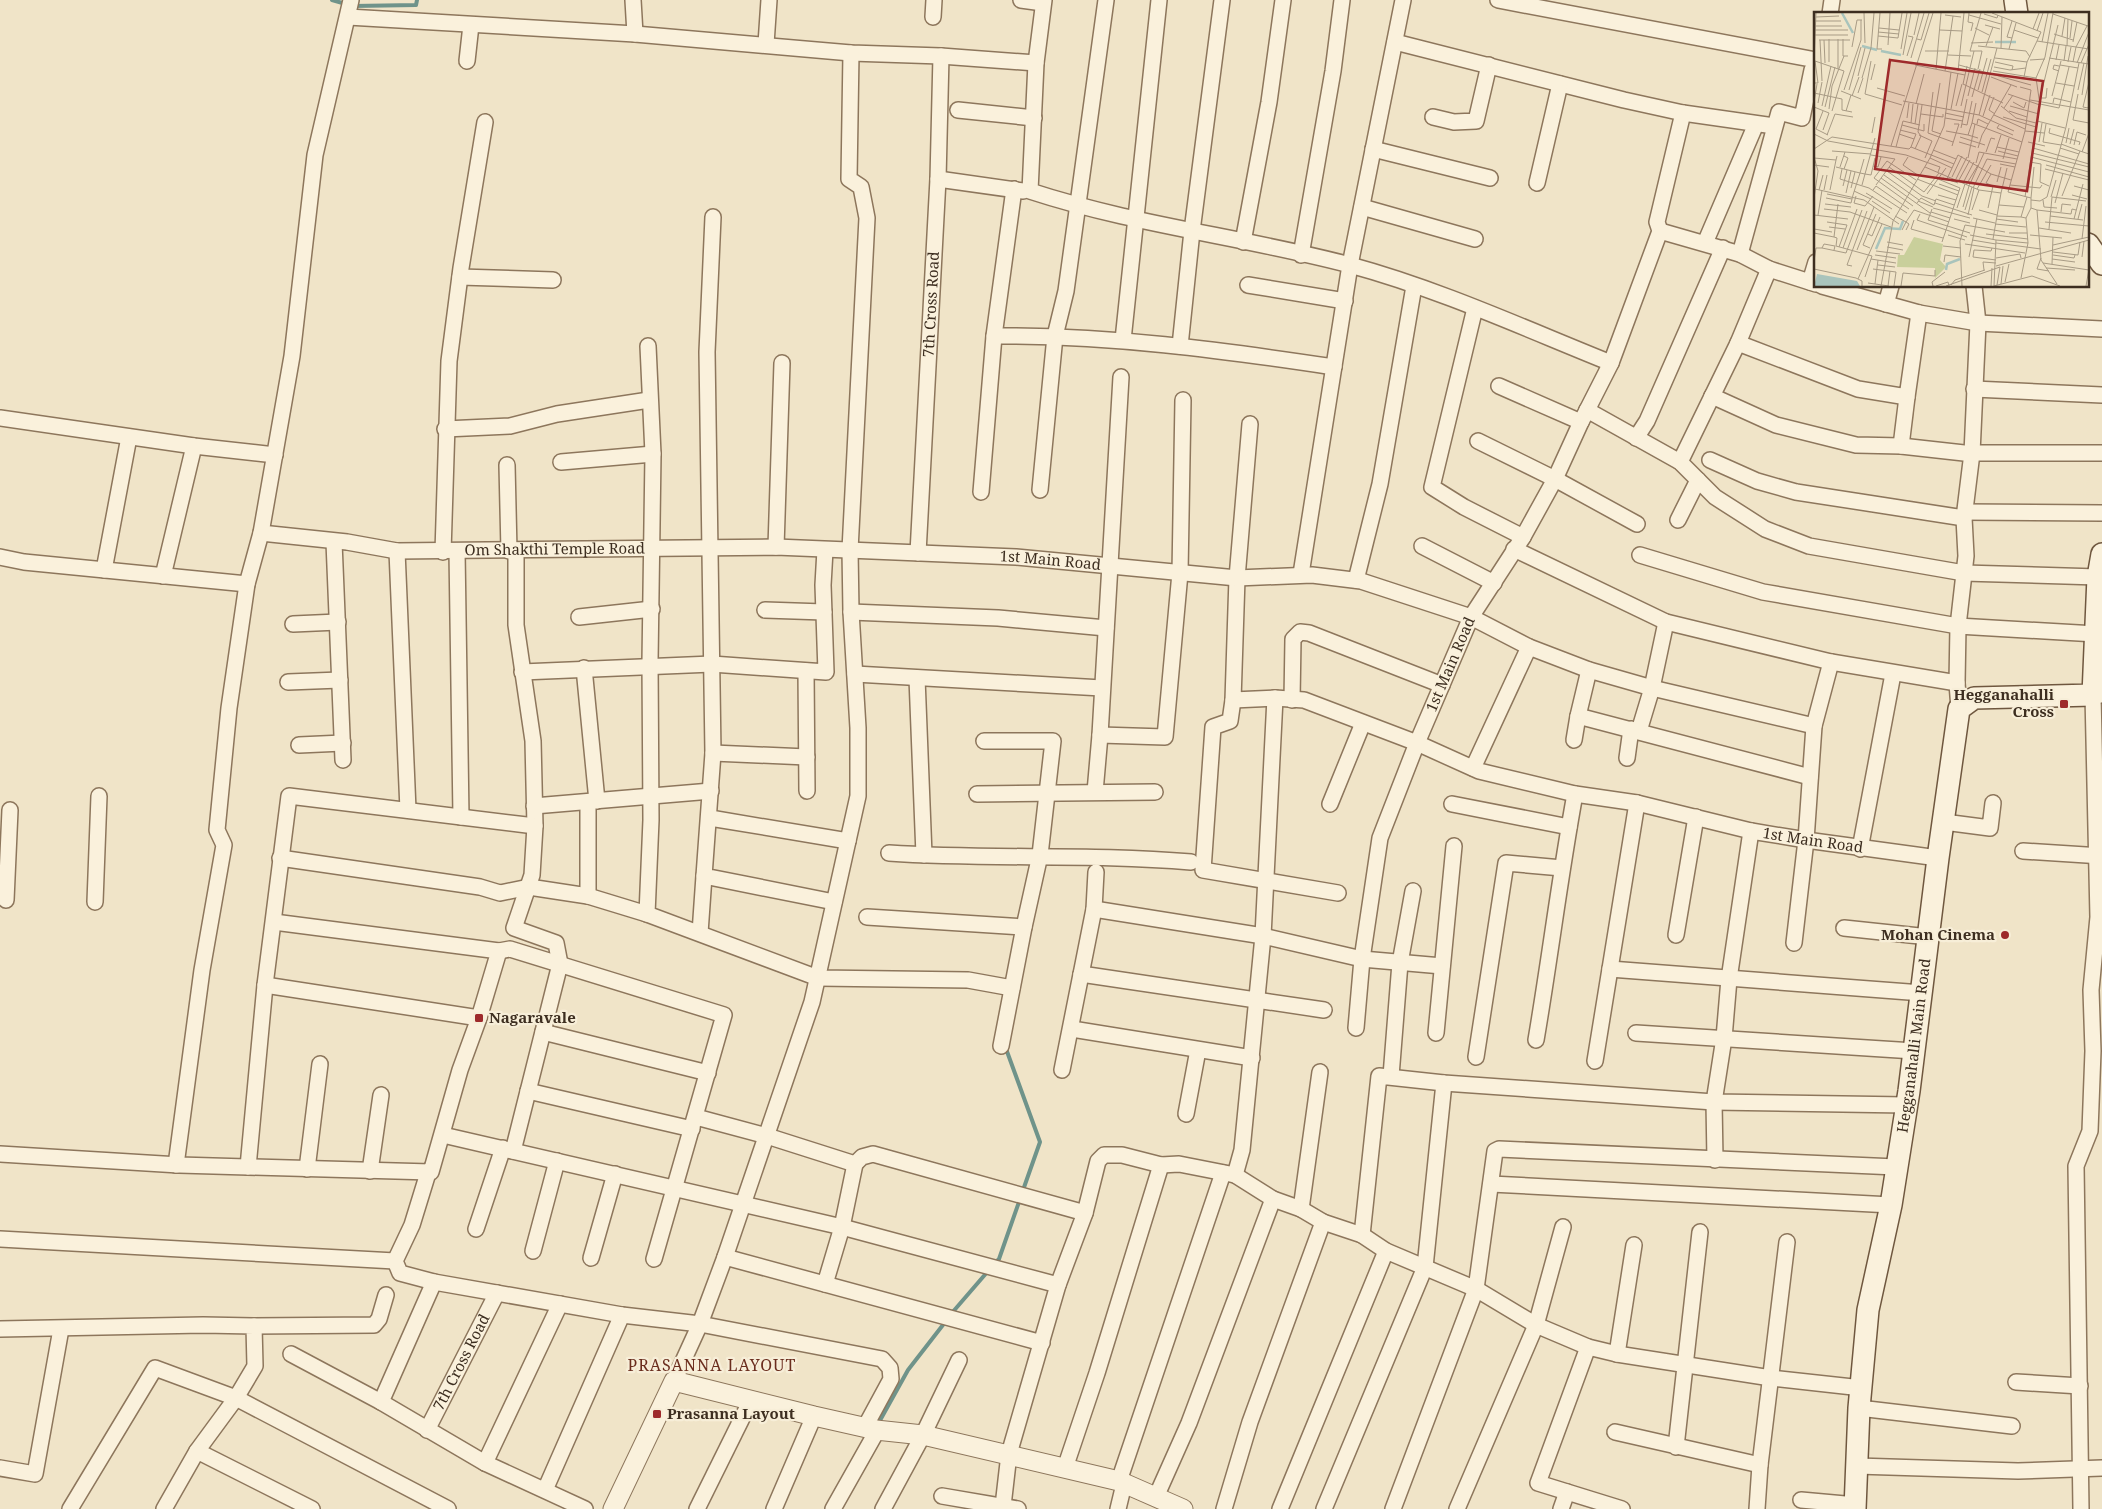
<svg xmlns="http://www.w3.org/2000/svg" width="2102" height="1509" viewBox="0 0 2102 1509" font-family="'Noto Serif',serif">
<rect width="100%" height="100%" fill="#f0e4c8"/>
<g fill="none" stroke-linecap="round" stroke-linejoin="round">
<g stroke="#6f938a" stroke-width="4">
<polyline points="332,0 346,4"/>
<polyline points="353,6 416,5 417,0"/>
<polyline points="1005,1046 1040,1142 1022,1193"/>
<polyline points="994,1264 999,1259 1020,1199"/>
<polyline points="951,1314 989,1270"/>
<polyline points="878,1424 908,1370 946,1321"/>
</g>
<g stroke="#8d765c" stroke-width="18">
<g id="minor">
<polyline points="633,0 635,34"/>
<polyline points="1021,0 1043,3"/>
<path d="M1044,0L1036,63L1030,191C1134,225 1244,237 1350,265C1439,289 1526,329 1611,363"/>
<polyline points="1498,0 1816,60"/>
<polyline points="1830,14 1832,0"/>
<polyline points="348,17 635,34 851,53 941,56 1036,63"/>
<polyline points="933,17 934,0"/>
<polyline points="1395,42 1624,100 1683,113 1774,126"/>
<polyline points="766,44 769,0"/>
<polyline points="467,61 471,25"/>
<polyline points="958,110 1034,118"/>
<polyline points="1433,117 1454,122 1476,121 1489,65"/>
<polyline points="1373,149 1490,178"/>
<polyline points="938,179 1023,191"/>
<polyline points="1537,183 1560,84"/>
<polyline points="1362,207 1475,239"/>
<polyline points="713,217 707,352 713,753 704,876 834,902"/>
<polyline points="1660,231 1740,254 1769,269 1816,284"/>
<polyline points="1243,242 1269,102 1283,0"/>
<polyline points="1705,243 1756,124"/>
<polyline points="1740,254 1779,112 1802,118 1812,70 1816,64"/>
<polyline points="1301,255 1333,71 1342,0"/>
<polyline points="460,277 553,280"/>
<polyline points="1810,282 1816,262"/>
<polyline points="1248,285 1345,301"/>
<polyline points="1822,286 1919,313 1978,323 2102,329"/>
<polyline points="1886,304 1891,286"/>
<polyline points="1475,308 1432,487 1464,507 1523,537"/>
<path d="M994,336C1108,335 1221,350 1334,367"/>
<polyline points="1123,340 1159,0"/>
<polyline points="1738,343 1858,389 1907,397 1919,313"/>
<polyline points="648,346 653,454 650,662 651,820 647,914 818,978 968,980 1012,988"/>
<polyline points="1180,346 1192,231 1222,0"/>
<polyline points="1499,386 1581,422"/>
<polyline points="1974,389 2102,395"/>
<polyline points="1712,396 1776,425 1856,445 1901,446 1964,453 2102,453"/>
<polyline points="1587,410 1680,462 1715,497 1765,529 1809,546 1964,573 2098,577"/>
<polyline points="0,418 194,446 275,455"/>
<path id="s1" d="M1250,424L1237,578L1233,700L1275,698L1304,700L1417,743L1479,771L1575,794L1637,803L1751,831L1806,840L1938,858"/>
<polyline points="445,429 510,426 557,414 649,400"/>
<polyline points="1636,438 1647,421 1723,248"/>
<polyline points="1478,441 1555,479 1637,524"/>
<polyline points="1901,446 1907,397"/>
<polyline points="1710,460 1757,481 1796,492 1964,518"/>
<polyline points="561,462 653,454"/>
<polyline points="1680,462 1738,343 1769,269"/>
<polyline points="507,465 509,551"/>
<polyline points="1040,490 1055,336 1066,291 1106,0"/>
<polyline points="981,492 994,336 1014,189"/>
<polyline points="1965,512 2102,513"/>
<polyline points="1678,520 1698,480"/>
<path id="s2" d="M261,533L347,542L397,551L776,547L1016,557L1237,578L1312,575L1361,581L1471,617L1529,647L1589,670L1652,688L1814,726"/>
<polyline points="334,542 343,760"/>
<polyline points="1422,546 1494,583"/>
<polyline points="776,547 782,363"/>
<polyline points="1514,549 1666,622 1831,662 1957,683"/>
<polyline points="397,551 408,810"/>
<polyline points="457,551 461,817"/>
<polyline points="443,552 449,361 461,268 485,122"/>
<path id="s3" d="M918,553L938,179L941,56"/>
<polyline points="1640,555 1763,592 1958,626 2096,634"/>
<polyline points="0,557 24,562 247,584"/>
<polyline points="104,570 129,437"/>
<polyline points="1301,574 1350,265 1403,0"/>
<polyline points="163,576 194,446"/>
<polyline points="1356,580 1380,484 1414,286"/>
<polyline points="765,610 824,612"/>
<polyline points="851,612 998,618 1106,628"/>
<polyline points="579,617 652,609"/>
<polyline points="293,624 338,622"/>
<polyline points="584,668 597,801"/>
<polyline points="1589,670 1578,716 1810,777"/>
<polyline points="806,671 807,791"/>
<polyline points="522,672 712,664 826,672 823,585 825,550"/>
<polyline points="855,674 1102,688"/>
<polyline points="917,678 924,855"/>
<polyline points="288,682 340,680"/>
<polyline points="1233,700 1230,721 1213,727 1203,870 1338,893"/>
<polyline points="1292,700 1293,639 1300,632 1309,633 1442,685"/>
<polyline points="1959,709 1957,683 1958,626 1966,556 1964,518 1972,453 1978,323 1974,286"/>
<polyline points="1639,731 1652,688 1666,622"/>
<polyline points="1100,735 1165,737 1180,573 1183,400"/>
<polyline points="1574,740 1578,716"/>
<polyline points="984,741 1053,741 1040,855 1024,927 1001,1046"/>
<polyline points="299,745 343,743"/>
<polyline points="713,753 807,757"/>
<polyline points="1627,758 1631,729"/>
<polyline points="1473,768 1529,647"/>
<polyline points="1095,792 1100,735 1121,377"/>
<polyline points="977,794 1155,792"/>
<polyline points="1330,804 1363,723"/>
<polyline points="1452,804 1569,827"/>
<polyline points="534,806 711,791"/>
<polyline points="710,818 848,841"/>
<polyline points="1944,822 1990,828 1993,803"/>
<polyline points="1860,849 1893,674"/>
<polyline points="2023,851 2102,856"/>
<path d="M889,853C989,860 1090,853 1191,862"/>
<polyline points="280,858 480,887 500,893 529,887 588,896 588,802"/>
<polyline points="588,896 647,914"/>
<polyline points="6,900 10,810"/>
<polyline points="95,902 99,796"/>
<polyline points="1094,909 1263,936 1362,959 1442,966"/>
<polyline points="867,917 1024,927"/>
<polyline points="1844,928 1929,937"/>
<polyline points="700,933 704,876"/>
<polyline points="1676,935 1696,817"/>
<polyline points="1794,943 1806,840 1814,726 1831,662"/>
<polyline points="499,951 510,949 724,1015 654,1259"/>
<polyline points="1610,969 1922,993"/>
<polyline points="1081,974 1324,1010"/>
<polyline points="265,985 479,1018"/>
<path id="s4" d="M1356,1028L1362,959L1380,838L1417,743L1471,617L1523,537L1555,479L1581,422L1611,363L1660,231L1657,222L1683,113"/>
<polyline points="1072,1029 1252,1058"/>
<polyline points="543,1032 708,1073"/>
<polyline points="1436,1033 1454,846"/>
<polyline points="1636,1033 1914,1051"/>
<path d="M1536,1040C1550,958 1560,875 1575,794"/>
<polyline points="1476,1057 1506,863 1562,868"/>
<polyline points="1595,1061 1637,803"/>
<polyline points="1062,1070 1094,909 1096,872"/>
<polyline points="1391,1076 1400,963 1413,891"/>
<polyline points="528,1091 692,1129"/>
<polyline points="1186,1114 1198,1050"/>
<polyline points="696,1117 767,1136 855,1164 862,1157 873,1154 1085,1213"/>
<polyline points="443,1135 842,1227 1058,1285"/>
<polyline points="513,1151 560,964 556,943 514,928 532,875 535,826 533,741 516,625 516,551"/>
<polyline points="0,1154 179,1165 431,1172 460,1070 479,1018 499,951 274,922"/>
<polyline points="1715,1160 1714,1102 1724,1038 1729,979 1751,831"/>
<polyline points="176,1165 202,970 224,845 217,830 229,708 247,584 261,533 292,356 315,155 351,0"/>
<polyline points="248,1167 265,985 289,796 535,826"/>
<polyline points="307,1169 320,1064"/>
<polyline points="370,1171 381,1095"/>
<polyline points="428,1173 412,1225 395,1261 400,1273 434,1282 622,1315 700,1324 882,1359 890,1368 891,1379 865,1427"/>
<polyline points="1235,1175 1242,1150 1263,936 1275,698"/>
<polyline points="1491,1184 1891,1205"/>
<polyline points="1301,1209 1320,1072"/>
<polyline points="476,1229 503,1148"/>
<polyline points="1362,1235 1379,1076 1444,1083 1714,1102 1906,1105"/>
<polyline points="0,1239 395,1261"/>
<polyline points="533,1251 557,1161"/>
<polyline points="725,1257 1042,1343"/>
<polyline points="591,1258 615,1174"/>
<polyline points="434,1282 381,1402 485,1463 585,1509"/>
<polyline points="825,1284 842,1227 855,1164"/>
<polyline points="254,1326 374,1325 379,1319 386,1295"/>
<polyline points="0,1329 203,1325 254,1326 255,1366 236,1398 197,1451 164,1509"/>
<polyline points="1588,1347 1538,1483 1622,1509"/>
<polyline points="291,1354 381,1402"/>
<polyline points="1617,1354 1634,1245"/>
<polyline points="674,1381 700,1324 725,1257 812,1002 858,796 858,728 851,612 850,550 867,218 861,187 849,179 851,53"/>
<polyline points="2016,1382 2080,1386"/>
<polyline points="1859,1408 2012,1426"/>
<path id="s5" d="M427,1430L497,1293"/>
<polyline points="1615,1432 1760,1465"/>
<polyline points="1676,1447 1700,1232"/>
<polyline points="197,1451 312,1509"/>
<polyline points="485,1463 560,1304"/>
<polyline points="1857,1466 2018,1471 2102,1468"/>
<polyline points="0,1468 35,1474 61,1329"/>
<polyline points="1065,1468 1097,1373 1161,1165"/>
<polyline points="1119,1481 1223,1173"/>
<polyline points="545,1490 622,1315"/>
<polyline points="942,1496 1018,1509"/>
<polyline points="1156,1497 1189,1423 1273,1199"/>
<polyline points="1801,1500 1856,1505"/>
<polyline points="1003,1506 1009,1454 1058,1285 1085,1213 1098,1161 1104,1155 1122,1155 1161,1165 1179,1164 1235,1175 1273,1199 1301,1209 1323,1222 1362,1235 1386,1251 1476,1289 1536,1325 1588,1347 1617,1354 1771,1378 1862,1388"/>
<polyline points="70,1509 155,1368 236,1398 448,1509"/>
<polyline points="697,1509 751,1400"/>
<polyline points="774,1509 814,1416"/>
<polyline points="833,1509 878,1429"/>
<polyline points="883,1509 923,1435 959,1360"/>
<polyline points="1118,1509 1124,1484"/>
<polyline points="1224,1509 1250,1422 1323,1222"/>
<polyline points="1280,1509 1386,1251"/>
<polyline points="1324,1509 1425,1267 1444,1083"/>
<polyline points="1393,1509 1476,1289 1495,1151 1499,1149 1896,1167"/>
<polyline points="1457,1509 1536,1325 1563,1227"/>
<polyline points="1561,1509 1567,1492"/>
<polyline points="1757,1509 1760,1465 1787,1242"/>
<polyline points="2081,1509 2076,1166 2090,1131 2093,1051 2091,990 2098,917 2093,695 2101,695"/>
</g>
</g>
<g stroke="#8d765c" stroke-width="21">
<polyline id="tertiary" points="613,1509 674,1381 814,1416 876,1430 923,1435 1119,1481 1183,1509"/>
</g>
<g stroke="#6f573f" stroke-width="24">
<g id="secondary">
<polyline points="2015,0 2017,14"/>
<polyline points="2088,244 2102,264"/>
<path id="s6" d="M1855,1509L1859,1408L1868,1310L1891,1205L1909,1091L1938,858L1959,709L1974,698L2093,695L2098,577L2102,554"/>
</g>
</g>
<use href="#minor" stroke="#faf1dc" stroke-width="15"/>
<use href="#tertiary" stroke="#faf1dc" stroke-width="19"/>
<use href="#secondary" stroke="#faf1dc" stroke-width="21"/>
</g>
<g fill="#9e2a2b" stroke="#f7eed8" stroke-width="2">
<rect x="2059" y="699" width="10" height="10" rx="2.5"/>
<circle cx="2005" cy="935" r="5"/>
<rect x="474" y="1013" width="10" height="10" rx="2.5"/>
<rect x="652" y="1409" width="10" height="10" rx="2.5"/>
</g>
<g text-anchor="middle" stroke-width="4.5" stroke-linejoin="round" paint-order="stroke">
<g font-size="15" fill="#3d2e20" stroke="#f7eed8">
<text dy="5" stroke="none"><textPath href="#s3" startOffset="249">7th Cross Road</textPath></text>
<text dy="5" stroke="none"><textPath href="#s2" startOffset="295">Om Shakthi Temple Road</textPath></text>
<text dy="5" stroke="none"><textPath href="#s2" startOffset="791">1st Main Road</textPath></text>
<text dy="5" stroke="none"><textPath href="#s4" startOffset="379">1st Main Road</textPath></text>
<text dy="5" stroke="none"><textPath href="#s1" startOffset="878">1st Main Road</textPath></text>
<text dy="5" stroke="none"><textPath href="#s6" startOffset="468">Hegganahalli Main Road</textPath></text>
<text dy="5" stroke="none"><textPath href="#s5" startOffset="76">7th Cross Road</textPath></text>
</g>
<g font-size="15" font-weight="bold" fill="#3d2e20" stroke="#f7eed8" text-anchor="end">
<text x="2054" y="700">Hegganahalli<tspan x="2054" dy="17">Cross</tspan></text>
<text x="1995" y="940">Mohan Cinema</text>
<text x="489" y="1023" text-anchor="start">Nagaravale</text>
<text x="667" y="1419" text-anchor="start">Prasanna Layout</text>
</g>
<g font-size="16" letter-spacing="1" fill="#6b2e1e" stroke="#f7eed8">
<text x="712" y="1371">PRASANNA LAYOUT</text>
</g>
</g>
<g transform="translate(1814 12)">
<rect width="275" height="275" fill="#f0e4c8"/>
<path d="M100,225L129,232L126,248L132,255L121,266V256L83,255L84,243H90Z" fill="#c9cf9b"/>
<path d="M3,262L43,269L46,274H0Z" fill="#a9c4bc"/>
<path fill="none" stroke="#a9c4bc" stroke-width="2.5" d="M28,1L39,21M181,30H202M48,34L63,38M67,39L87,43M62,237L71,216L86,217L89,209M132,258L133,252L146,247"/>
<path fill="none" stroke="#a89b85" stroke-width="1" d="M50,1L51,31M66,1L63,37H68M155,1L154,10L159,11L157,19M178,1L227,20L223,29L275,37M239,1L231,45L222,66L226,93L221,120L211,119L194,180L217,186V196L223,198L227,248L243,272M170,2L183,6L184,3M239,2L274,14M131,3L147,5M155,3L187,12M2,5L25,4M0,9H27M171,13L186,17M0,14H28M65,16L85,18M161,16L175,23M219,17L225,1M0,18H34M126,18L148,19M200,18L224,26M223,19L229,1M64,20L85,22M240,22L259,28M0,23H34M100,23L105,1M64,24L84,26L88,1M248,24L251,6M198,26L193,25L198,9M256,26L258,9M24,27V57M29,27V44H34M103,27L107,28L115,1M5,28H36M6,28L8,69M10,28L11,51M228,30L234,1M259,30L263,10M157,31L179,30M74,33L76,1M164,34L212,39L216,45M172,34L179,15M253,34L254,7M38,35L43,8H48M187,36L188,5M87,37L93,1M195,37L202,11M111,39H135M89,43L97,1M134,43L157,44M93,44L99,25L94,24M97,46L110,1M181,46L213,50M235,46L275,52M0,48L2,1M216,48L231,47M242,48L245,33M57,49L51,82L88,93M250,49L252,34M15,50V27M181,50L199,54L198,58M254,50L257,35M259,50L262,35L273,14M263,51L275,20M267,51L275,32M101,53L151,63M145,53L217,73M246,53L264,56M153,54L149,72L189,91M180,55L196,58L212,56M122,57L127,1M164,57L168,39H156L167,1M131,59L139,4M144,59L150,1M179,59L222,66M245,59L239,57L240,53L245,54M44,64L51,36M177,65L203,75M210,65L213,50L223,29M48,66L57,36L60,1M57,68L61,52M275,70L269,95L274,96L275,92M0,71H4L1,49L30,59L18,99M126,71L118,119L127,122M242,71L260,74M206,75L217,78L211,119M63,76L91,84M30,78L47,28V8M35,78L47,35M164,78L173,46M264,78L270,51M27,79L47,87M119,80L114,121L139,130M168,80L177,47M0,81L28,87V98L38,100M44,81L49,66M194,82L226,93M264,82L259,108L275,111M268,83L274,44M38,84L45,65M154,84L161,56M238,84L247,49M158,85L166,57M180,85L175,98L181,102M226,86L244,13M227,86H232L233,76M216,88L275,98M89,89L165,103L200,119M0,90L3,72M199,90L210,96L212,90M4,91L8,70M162,91L158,111L208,130M239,91L240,86L257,90M102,92L110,62M226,92L245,96L255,55M8,94L17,54M142,94L148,72M147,94L160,39M187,94L202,106L222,111M196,94L225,102M0,95L15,101L9,118M11,95L21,55M190,96L199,83M15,97L18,74L30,44M137,97L144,61M9,99L2,117L14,123M32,99L37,83M195,99L213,105M131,101L150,105M107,102L129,105V102M165,103L183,36M180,103L211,117M169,104L176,83M189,105L222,115M93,106L95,91M131,106L149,109M223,109L251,116M97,111L99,92M158,111L154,123L164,126M101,112L104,92M148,112L153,113L158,89M163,112L164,107L174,112M232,112L229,130L247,133M88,113L110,119V112M185,113L183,116L199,123M147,116L153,87M236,116L235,121L266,130L265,133M86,118L102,122L97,135M132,119L154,123M58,121L61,105M0,122L14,129L92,143M85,122L100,127M13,123L21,102L39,105M105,123L118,129L111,146M146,125L171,133M145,130L162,135M214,130L231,134M225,130L228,111M252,131L255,116M247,132L266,139M256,132L260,117M260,133L263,120L272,123M77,134L119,1M138,134L145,112H140M82,135L89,109L106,113M183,135L205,140M164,136L168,123L197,73M219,136L275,152M246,136L265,142M0,137L18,125L95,137L97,135L140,152M101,137L107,124L104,120L108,93M119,138L142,147M18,139L57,142M184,139L204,144M172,140L177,126L181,127M268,140L275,121M181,141L187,123M218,141L275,155M57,143L81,147L62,173M92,143L126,155L124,160M30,144L34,146L30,157M0,145L4,159L0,186M94,145L89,153L105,164M217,145L275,160M0,146L22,148L23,144M116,146L138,156M154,146L161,112M50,147L46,161L51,162L61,126M189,147L195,126M216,150L227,152L226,170L235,174M162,151L165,140L203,147M186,152L201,155M0,153L15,155M232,153L275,165M59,154L64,155L67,145M22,155L46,161L39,183M26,155L31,140M75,155L110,180L125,161M111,155L165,178L187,181L193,156M28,157L26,167L55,176L93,201M231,157L275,168M73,159L108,184L122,189M70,163L105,188M138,165L148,144M67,166L116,201M129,166L144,171M103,167L144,183M124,167L146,176L128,230M133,167L144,143L177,162L197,168M142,167L153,145M145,168L156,148M183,170L187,155M149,171L160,150M125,172L145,179M48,173L51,162L57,163L61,146M152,173L164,153M196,173L226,176L228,173M29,174L33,158M155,174L170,141M260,174L275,178M37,176L41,160M159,176L173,147L202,152M1,177L50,188L85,212M163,177L177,153M5,178L9,163M10,178L13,163M16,178L22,148M59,178L62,174L95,197M40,179L57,187M32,181L37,159M52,181L78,197M13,182L38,187M113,182L132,156M124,183L142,188M258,183L273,187M42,184L40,191L51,194L59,184M248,184L266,139L275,142M211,185L221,120L230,121M237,185L242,168M12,186L37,191L39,183M217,186L220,155M217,188L226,189L233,185L252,115L265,51M229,188L230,195L243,196M58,189L76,201M104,189L119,195M103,191L107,186L120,193L122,187L140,193M121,191L158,203M241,191L249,161M11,192L37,195M185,193L210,195M99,194L60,166L73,149L102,168M149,195L155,174M119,196L156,206M143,196L151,172M174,196L179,174L172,171L177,162M10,197L36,200L77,215M118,197L114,208L156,221M151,198L158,175M158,198L165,178M165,198L183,203M223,198L257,202L258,197L262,198M117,200L136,206M247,200L248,192L257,193M106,202L103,208L153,225M0,203L34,207M4,203L8,178M154,203L160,176M81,204L92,210L100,198L135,210M183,204L207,205M236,204L269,208M159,206L181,211M212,206L207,205L213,185M140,207L156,211M182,207L204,210M260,207L269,172M264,207L268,192M100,208L97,217L129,226M13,210L33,213L25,235M231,210L275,214M181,212L212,215M15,215L31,217M225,216L257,221M0,217L18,220M235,217L238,185L272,189M88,218L92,210L95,212L92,218M0,221L20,225L24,192M195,221H213M54,222L58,224L66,205M172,222L214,227M134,223L151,228M156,223L182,228L180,274M216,223L248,226M20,225L23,226L22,234L58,244L51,265M179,227L187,181M268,227L272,194M158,228L182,232M182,228L214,231M73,230L89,233M182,231L227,237M151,232L211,241M239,233L275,225M129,234L147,236M73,235L89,238M29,236L43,197M56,236L49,233L62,202M178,236L177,239L160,238L159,245L182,248M20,238L21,234L10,232L8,236L32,241L48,198M43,238L60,195M62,239L86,242M239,240L264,243L266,230M61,243L82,246M239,243L260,246L261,243M155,245L163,207M268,245L270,229M182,246L206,242L207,246M227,246L223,257L235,259M57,247L82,251M238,247L261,250M0,249L2,236H8M130,250L131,243L147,245M229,251L275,258M238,252L239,225M64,253L81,255M38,254L33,253L53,199M182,254L275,228M232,256L261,258M0,257L42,266L48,269V274M59,257L82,260L80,274M170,258L169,250L182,251M207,266L214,231L212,206L217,196M44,267L68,212M191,270L195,252M54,271L75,274M61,272L64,248M187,272L189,254M137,273L141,268L171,258M183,273L186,255M67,274L79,209L116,146L130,114L137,60M74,274L76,259M87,274L89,261L121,264V258M119,274L118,270L131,260M122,274L134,270L135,274M132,274L186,255M148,274L146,229L151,213L191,220M177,274L178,256M180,274L218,264L246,274M272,274L275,257"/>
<path fill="#9e2a2b" fill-opacity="0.15" stroke="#9e2a2b" stroke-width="2.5" d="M76,48L229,69L213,179L61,157Z"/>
<rect width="275" height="275" fill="none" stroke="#3d2e20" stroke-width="2.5"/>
</g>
</svg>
